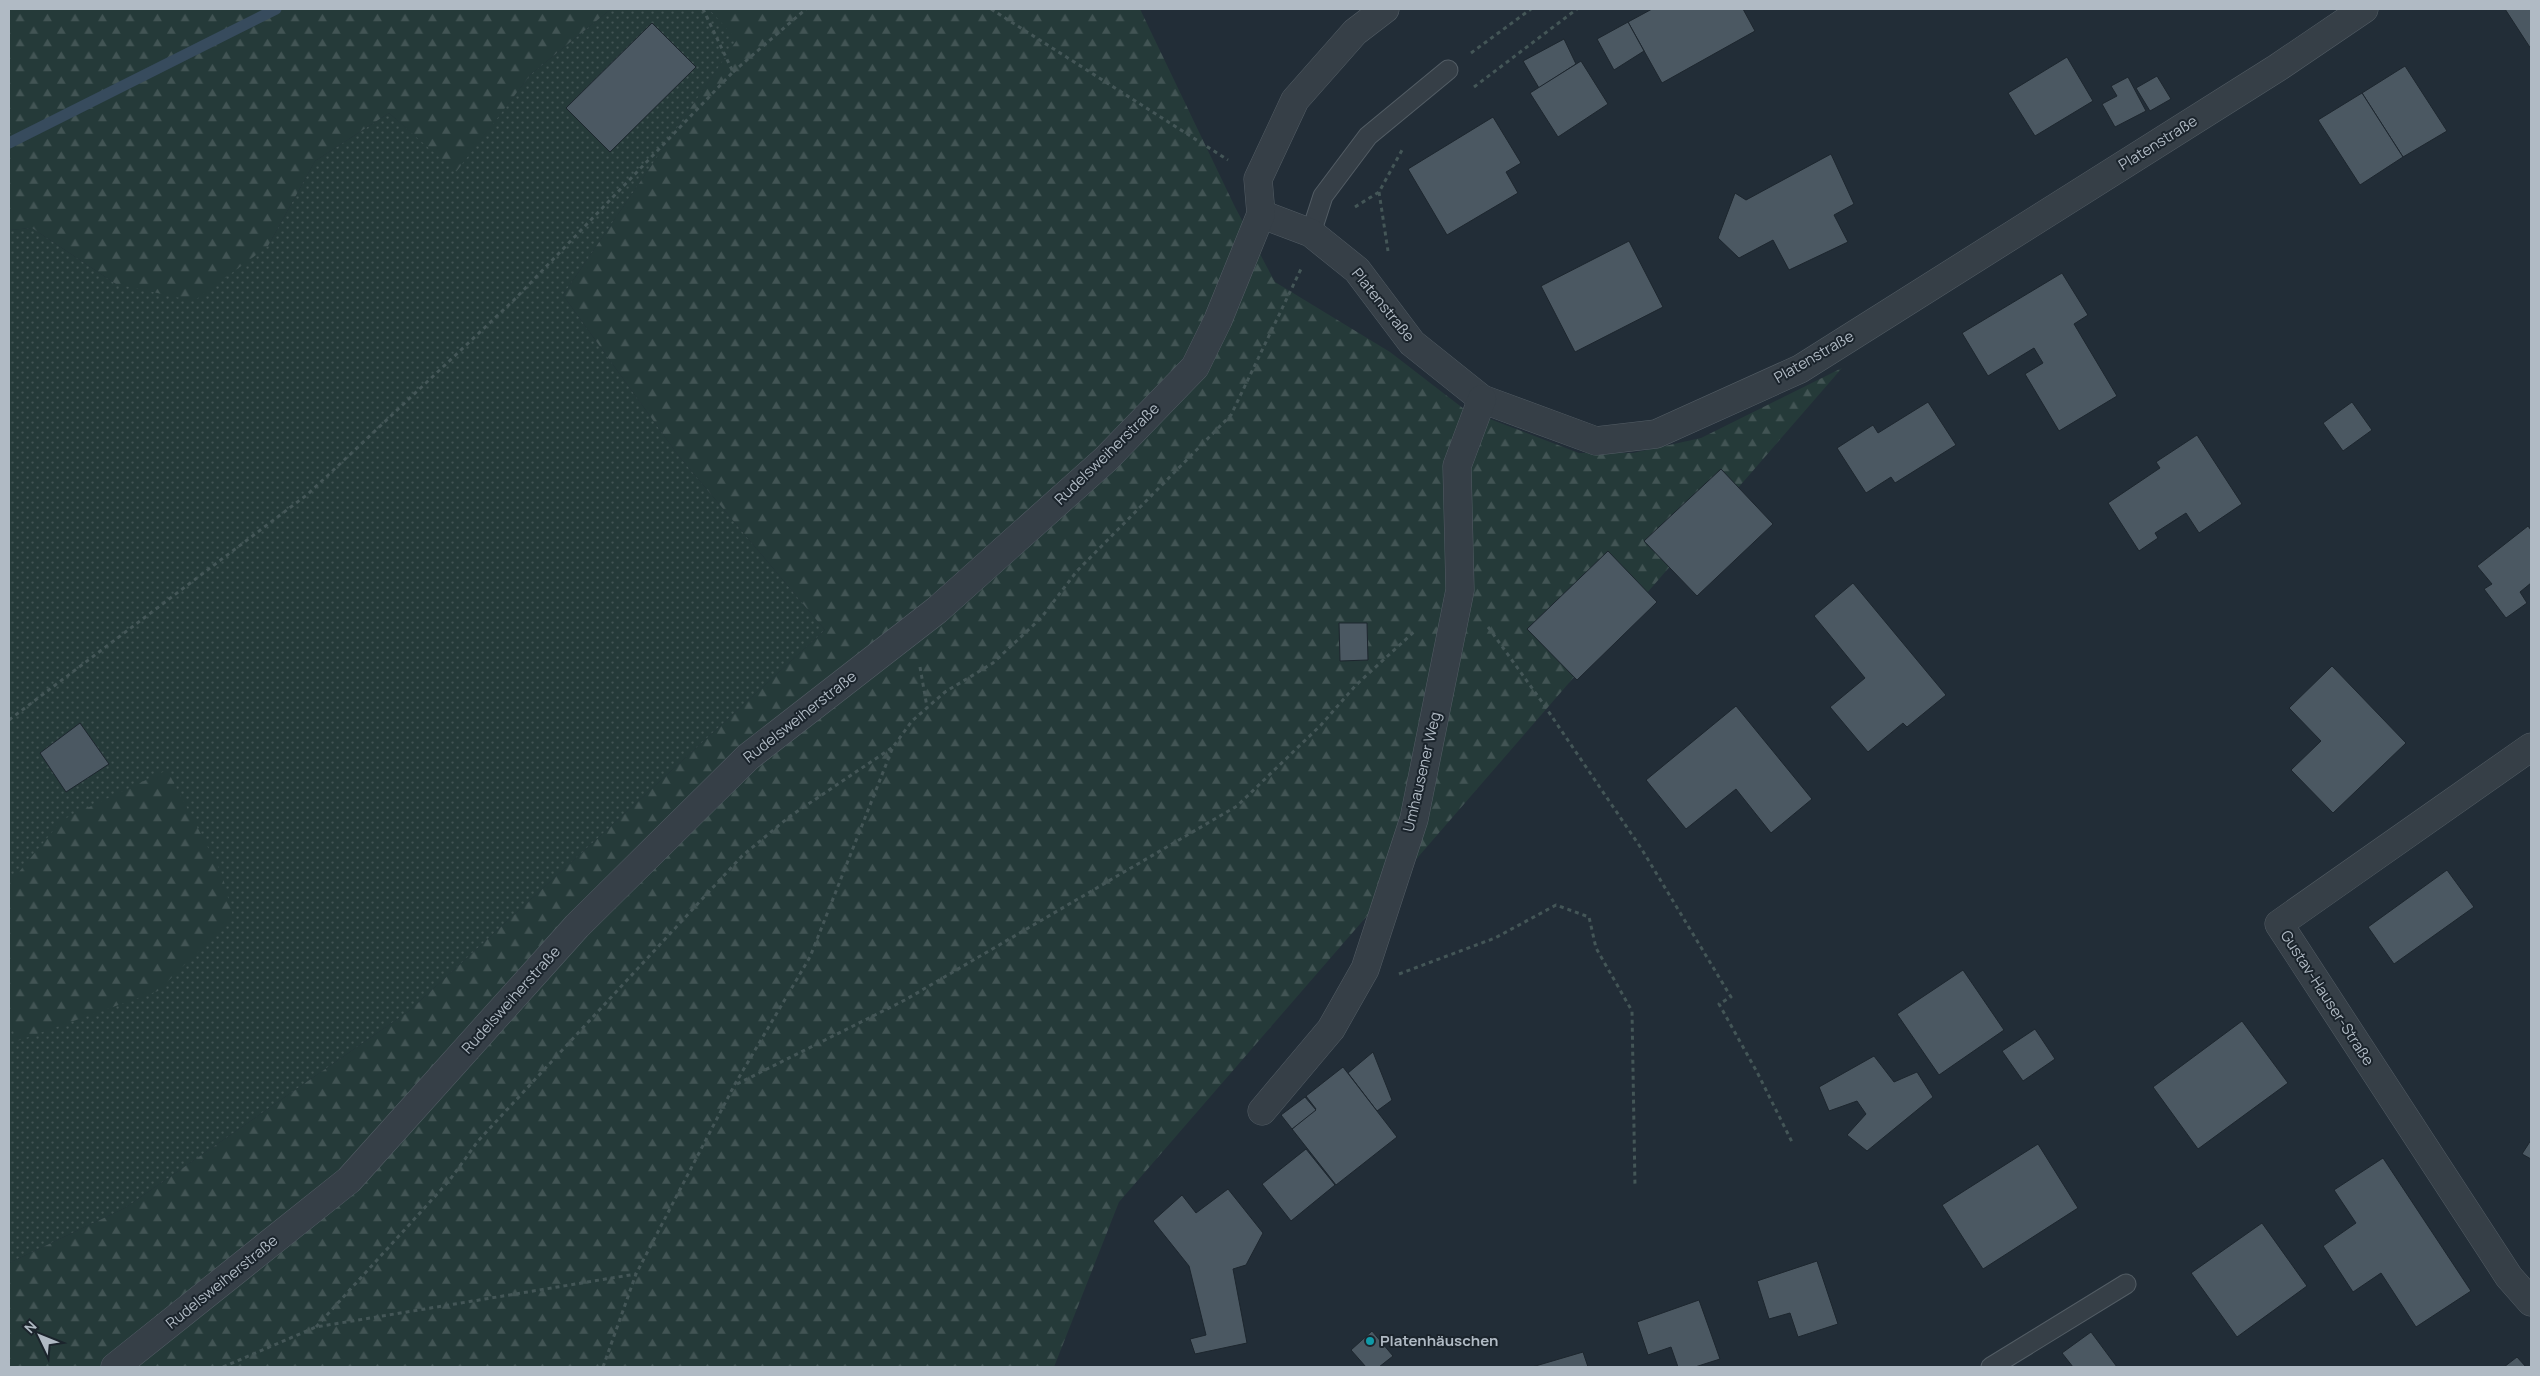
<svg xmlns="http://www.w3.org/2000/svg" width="2540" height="1376" viewBox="0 0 2540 1376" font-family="Manrope,sans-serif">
<defs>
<pattern id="grass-dots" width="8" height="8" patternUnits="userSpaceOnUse" patternTransform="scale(1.25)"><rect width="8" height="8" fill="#253a39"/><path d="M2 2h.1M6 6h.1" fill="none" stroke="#425454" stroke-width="1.8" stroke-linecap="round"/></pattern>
<pattern id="forest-firs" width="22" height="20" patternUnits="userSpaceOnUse" patternTransform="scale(1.25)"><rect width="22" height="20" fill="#253a39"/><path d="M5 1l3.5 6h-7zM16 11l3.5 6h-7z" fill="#425454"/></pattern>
</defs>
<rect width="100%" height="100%" fill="#222d37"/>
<polygon fill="url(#grass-dots)" points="611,9 709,9 738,39 563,295 678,455 825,630 409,1011 125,1208 9,1263 9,230 32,228 116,284 268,246 315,161 389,113 456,171 531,74"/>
<g fill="url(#forest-firs)">
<polygon points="9,9 611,9 531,74 456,172 389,113 315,161 268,246 194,301 116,284 32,228 9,230"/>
<polygon points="709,9 1140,9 1235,207 1275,282 1390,352 1464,409 1579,453 1633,453 1701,438 1842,368 1119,1202 1054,1367 9,1367 9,1263 125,1208 409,1011 825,630 678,455 563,295 737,40"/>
<polygon points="167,770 222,874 233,917 158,991 17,1041 9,1020 9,884 62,820"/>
</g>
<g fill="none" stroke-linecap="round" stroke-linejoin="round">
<polyline stroke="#374b5d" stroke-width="11" points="9,143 276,9"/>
</g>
<g fill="#4b5862" stroke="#1d262e">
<polygon points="1652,9 1743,9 1755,31 1662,83 1628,22"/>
<polygon points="2505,9 2531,9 2531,49"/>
<polygon points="1628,22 1644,51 1614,70 1597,39"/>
<polygon points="652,23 696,67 610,152 566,108"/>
<polygon points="1564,39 1576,64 1539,88 1523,61"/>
<polygon points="2067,57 2093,101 2035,136 2008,93"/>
<polygon points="1581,61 1608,104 1558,137 1530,93"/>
<polygon points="2405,66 2447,131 2403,157 2362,93"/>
<polygon points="2157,76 2171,99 2150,111 2136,88"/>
<polygon points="2128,77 2146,111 2115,127 2102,104 2117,96 2111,86"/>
<polygon points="2362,93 2403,157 2360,185 2318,120"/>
<polygon points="1493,117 1521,163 1506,172 1518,193 1447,235 1408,169"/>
<polygon points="1831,154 1854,204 1834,215 1848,242 1789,270 1773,240 1739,258 1718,238 1735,193 1746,200"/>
<polygon points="1629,241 1663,307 1575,352 1541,286"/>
<polygon points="2062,273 2088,315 2074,324 2117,396 2059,431 2025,374 2043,363 2034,348 1988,376 1962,333"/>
<polygon points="1928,402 1956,445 1895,483 1891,477 1866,493 1837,448 1873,425 1878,433"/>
<polygon points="2352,402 2372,430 2343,451 2323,423"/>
<polygon points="2197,435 2242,504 2199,533 2186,513 2155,533 2158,538 2139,551 2108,503 2160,468 2156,462"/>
<polygon points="1721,469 1773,524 1697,596 1644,541"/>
<polygon points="2528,526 2531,530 2531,583 2520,592 2527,603 2506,618 2484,589 2492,584 2477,566"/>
<polygon points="1608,551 1657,602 1577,680 1527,629"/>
<polygon points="1853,583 1946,695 1907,727 1903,723 1868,752 1830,707 1865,678 1814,616"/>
<polygon points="1339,623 1367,623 1368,660 1340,661"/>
<polygon points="2332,666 2406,743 2333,813 2291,770 2321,741 2289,708"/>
<polygon points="1736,706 1812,799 1771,833 1736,789 1686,829 1646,780"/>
<polygon points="80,723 109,764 66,792 40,753"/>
<polygon points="2447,870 2474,907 2394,964 2368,927"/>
<polygon points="1963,970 2004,1030 1939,1075 1897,1014"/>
<polygon points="2242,1021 2288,1083 2198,1149 2153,1087"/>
<polygon points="2035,1029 2055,1059 2023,1081 2002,1051"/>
<polygon points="1373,1052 1392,1100 1377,1111 1348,1073"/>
<polygon points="1874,1056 1894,1082 1917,1072 1933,1097 1867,1151 1847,1135 1866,1114 1857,1101 1829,1111 1819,1087"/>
<polygon points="1343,1067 1397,1137 1336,1185 1292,1129 1316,1109 1306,1096"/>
<polygon points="1305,1097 1316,1110 1292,1129 1281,1115"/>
<polygon points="2531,1140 2531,1159 2522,1154"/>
<polygon points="2038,1144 2078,1208 1983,1269 1942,1205"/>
<polygon points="1306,1149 1335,1185 1291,1221 1262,1184"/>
<polygon points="2383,1158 2471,1291 2416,1327 2381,1273 2353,1292 2323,1246 2356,1223 2334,1190"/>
<polygon points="1228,1189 1263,1233 1246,1265 1233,1269 1247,1343 1195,1354 1190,1339 1206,1335 1189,1266 1153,1221 1182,1195 1196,1213"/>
<polygon points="2262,1223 2307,1286 2237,1337 2191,1273"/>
<polygon points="1817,1261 1838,1324 1798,1337 1790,1313 1769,1319 1757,1281"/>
<polygon points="1699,1300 1720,1359 1695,1367 1678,1367 1671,1347 1648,1355 1637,1322"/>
<polygon points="1372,1331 1393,1356 1379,1367 1366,1367 1351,1350"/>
<polygon points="2091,1332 2117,1367 2073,1367 2062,1353"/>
<polygon points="1583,1352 1588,1367 1532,1367"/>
<polygon points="2517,1357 2526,1367 2504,1367"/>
</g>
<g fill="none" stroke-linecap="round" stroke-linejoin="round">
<g stroke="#535d65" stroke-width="21">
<g id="lane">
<polyline points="1311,233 1323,196 1368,136 1448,70"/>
<polyline points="1991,1367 2126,1284"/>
</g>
</g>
<g stroke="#535d65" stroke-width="29">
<g id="street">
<polyline points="1261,214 1311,233 1357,270 1412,343 1482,399 1596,441 1656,434 1800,369 2277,68 2364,9"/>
<polyline points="2531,747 2279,924 2509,1277 2531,1302"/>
<polyline points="1262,1111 1331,1029 1365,969 1414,819 1460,590 1457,466 1482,399"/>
<polyline points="115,1367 349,1180 577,926 748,757 937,610 1106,459 1195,367 1218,320 1261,214 1258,179 1295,100 1355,32 1385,9"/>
</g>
</g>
<g stroke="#445657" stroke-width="3" stroke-dasharray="4 4" stroke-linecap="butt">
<polyline points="991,9 1228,160"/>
<polyline points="1471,53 1531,9"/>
<polyline points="733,72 806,9"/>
<polyline points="1474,87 1577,9"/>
<polyline points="1379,192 1388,251"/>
<polyline points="1355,207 1379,192 1402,150"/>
<polyline points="1488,627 1542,702 1641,848 1731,997 1719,1004 1757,1072 1793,1144"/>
<polyline points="920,667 927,707"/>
<polyline points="9,720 308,494 514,300 733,72 703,9"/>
<polyline points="1399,974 1495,938 1556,905 1589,917 1596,948 1632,1011 1635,1187"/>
<polyline points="737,1084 905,1000 1237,806 1321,725 1356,685 1416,630"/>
<polyline points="316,1327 449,1181 478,1141 742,856 789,817 893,747"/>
<polyline points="223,1367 316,1327 636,1274"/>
<polyline points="603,1367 636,1274 735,1084 810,957 893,747 912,721 945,692 993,663 1041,618 1077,571 1231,415 1301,269"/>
</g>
<use href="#lane" stroke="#363f47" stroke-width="19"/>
<use href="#street" stroke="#363f47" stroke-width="28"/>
</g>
<circle fill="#0f9aa8" stroke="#1b242c" stroke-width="2" cx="1370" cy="1341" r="5"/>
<g text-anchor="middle" stroke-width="4" stroke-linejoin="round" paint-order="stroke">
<g font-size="15" fill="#b0bac4" stroke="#1b242c">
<text transform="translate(2158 143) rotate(-32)" y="5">Platenstraße</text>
<text transform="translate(1383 305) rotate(51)" y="5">Platenstraße</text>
<text transform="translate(1814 357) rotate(-30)" y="5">Platenstraße</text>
<text transform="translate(1107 454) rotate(-44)" y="5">Rudelsweiherstraße</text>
<text transform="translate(800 717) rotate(-38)" y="5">Rudelsweiherstraße</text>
<text transform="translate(1422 772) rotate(-77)" y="5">Umhausener Weg</text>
<text transform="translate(2327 998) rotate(57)" y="5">Gustav-Hauser-Straße</text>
<text transform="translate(511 1000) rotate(-48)" y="5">Rudelsweiherstraße</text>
<text transform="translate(222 1282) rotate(-39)" y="5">Rudelsweiherstraße</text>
</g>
<g font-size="15" font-weight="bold" fill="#b0bac4" stroke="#1b242c" text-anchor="start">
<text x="1380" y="1346">Platenhäuschen</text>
</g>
</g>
<rect width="2540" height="1376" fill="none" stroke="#b0bac4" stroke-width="20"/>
<g transform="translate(40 1336) rotate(313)" stroke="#1b242c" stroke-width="4" paint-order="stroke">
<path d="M0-4L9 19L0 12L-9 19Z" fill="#b0bac4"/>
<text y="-8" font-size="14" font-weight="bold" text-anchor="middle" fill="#b0bac4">N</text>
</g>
</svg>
